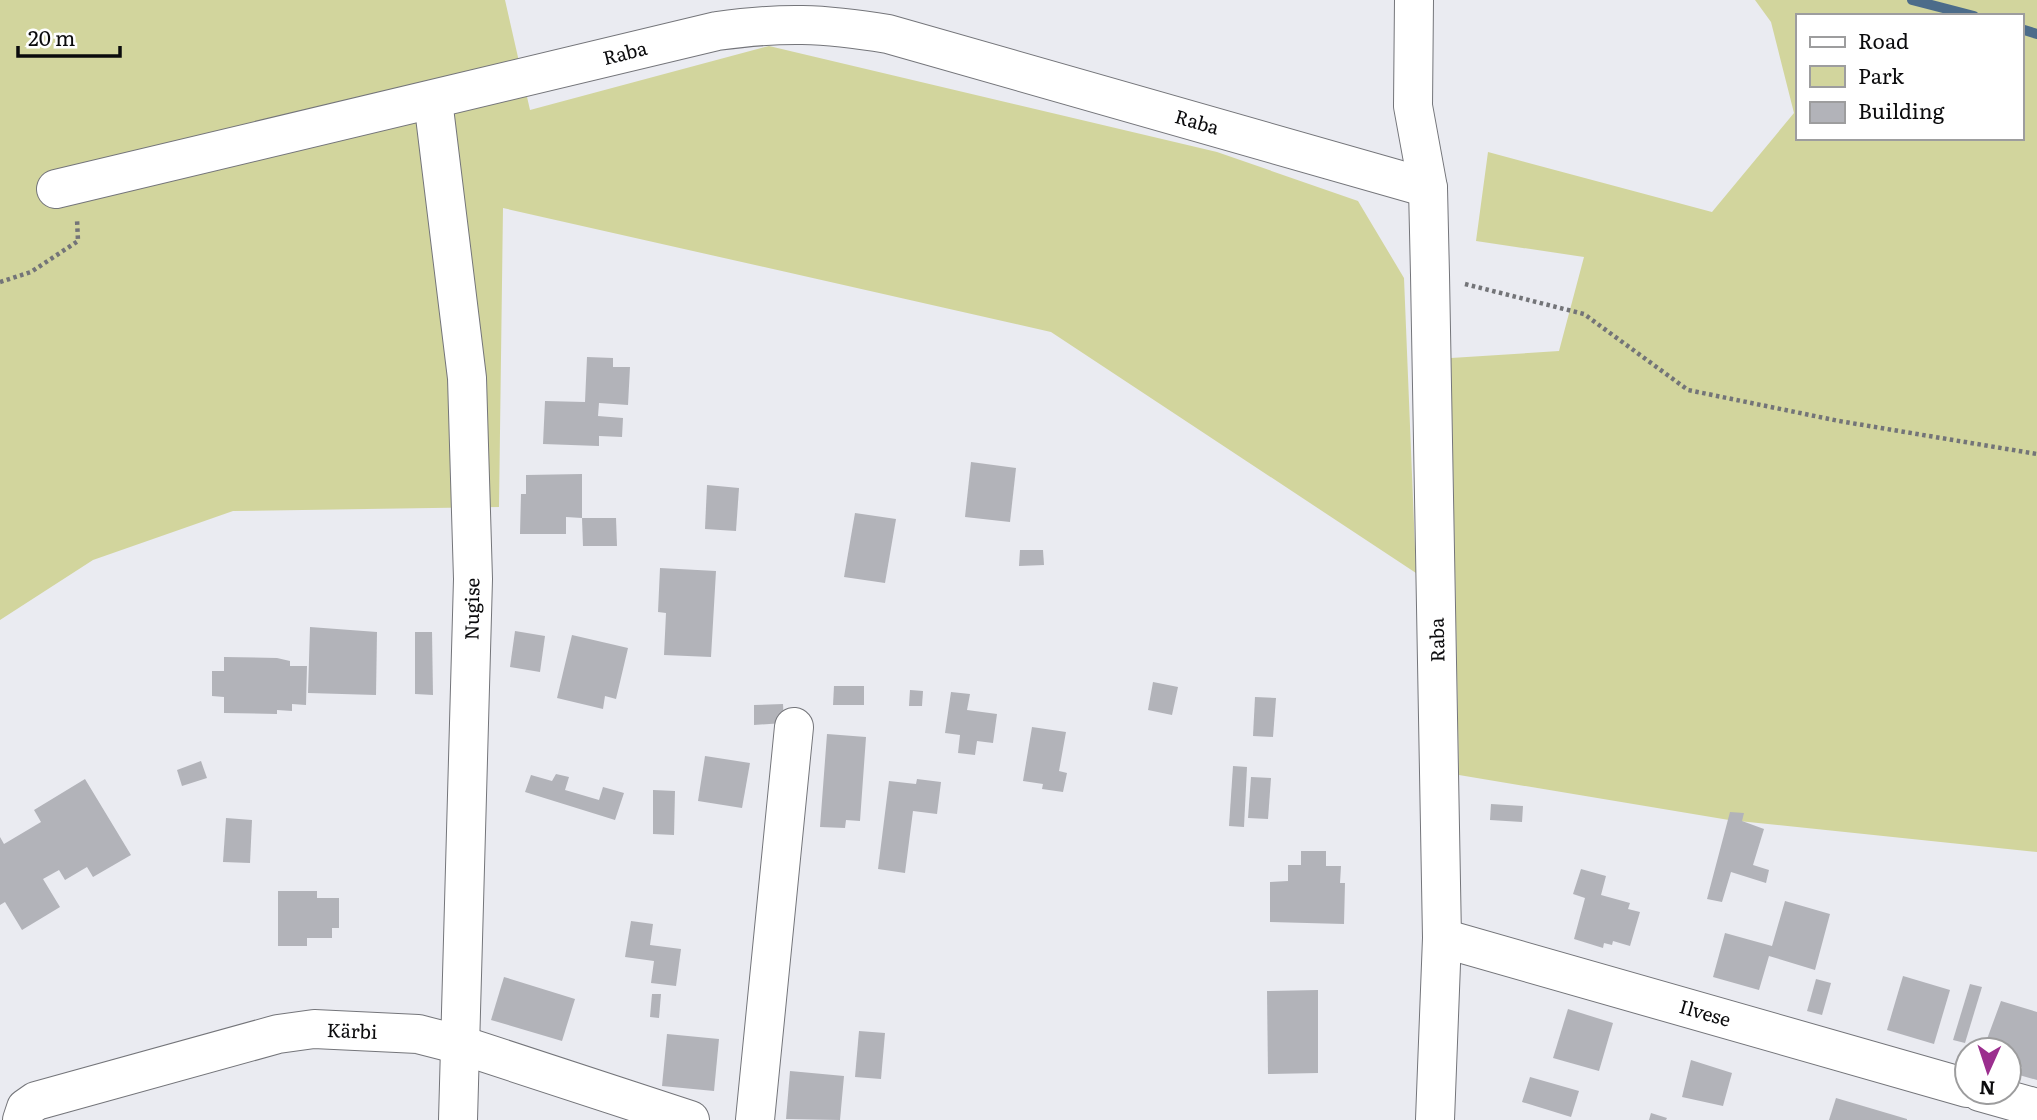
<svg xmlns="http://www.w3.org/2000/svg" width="2037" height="1120" viewBox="0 0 2037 1120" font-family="Literata,serif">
<rect width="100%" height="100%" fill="#eaebf1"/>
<g fill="#d2d59d" fill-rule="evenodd">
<polygon points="0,0 505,0 530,110 769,46 1217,152 1358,201 1404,278 1416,573 1051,332 503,208 499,507 233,511 93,560 0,620"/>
<path d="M1755,0H2037V852L1729,820L1459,775L1451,358L1559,351L1584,257L1476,241L1488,152L1712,212L1794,113L1771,22ZM1797,16H2021V138H1797Z"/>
</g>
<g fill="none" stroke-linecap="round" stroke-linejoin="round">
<g stroke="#4c6c8a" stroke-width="10">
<polyline points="1912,0 1974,16"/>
<polyline points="2021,29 2037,34"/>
</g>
</g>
<g fill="#b2b3b9">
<polygon points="587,357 613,358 613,367 630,367 628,405 599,403 598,416 623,418 622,437 599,436 599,446 543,444 545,401 585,402"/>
<polygon points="971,462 1016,468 1010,522 965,517"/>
<polygon points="582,474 582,518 566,517 566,534 520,534 521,494 526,494 526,475"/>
<polygon points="707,485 739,488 736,531 705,529"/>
<polygon points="855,513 896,519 885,583 844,577"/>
<polygon points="582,518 616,518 617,546 583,546"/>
<polygon points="1020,550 1043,550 1044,565 1019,566"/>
<polygon points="660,568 716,571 711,657 664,655 666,613 658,612"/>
<polygon points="310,627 377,632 376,695 308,693"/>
<polygon points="515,631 545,636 540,672 510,667"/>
<polygon points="415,632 432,632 433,695 415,694"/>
<polygon points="572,635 628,648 616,699 605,696 603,709 557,698"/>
<polygon points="224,657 277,658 290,661 290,666 307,666 306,705 292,704 292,711 277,710 277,714 224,713 224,697 212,696 212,671 224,671"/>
<polygon points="1153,682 1178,687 1172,715 1148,710"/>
<polygon points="834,686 864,686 864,705 833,705"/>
<polygon points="910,690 923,691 922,706 909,706"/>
<polygon points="951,692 970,694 967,710 997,714 993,743 977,741 975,755 958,753 960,735 945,733"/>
<polygon points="1255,697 1276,698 1273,737 1253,736"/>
<polygon points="783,704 784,723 754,725 754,705"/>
<polygon points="1032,727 1066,732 1059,771 1067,773 1063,792 1042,789 1043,784 1023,781"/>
<polygon points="827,734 866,737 860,821 846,820 845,828 820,827"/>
<polygon points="705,756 750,763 742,808 698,801"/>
<polygon points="201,761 207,778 182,786 177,770"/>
<polygon points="1233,766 1247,767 1244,827 1229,826"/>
<polygon points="556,774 569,777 565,790 599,800 603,787 624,793 615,820 525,792 531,775 552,781"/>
<polygon points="1251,777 1271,778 1268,819 1248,818"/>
<polygon points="85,779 131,855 93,877 87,867 65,880 59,870 43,879 60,907 22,930 5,902 0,905 0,837 4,844 41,822 34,810"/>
<polygon points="917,779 941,782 937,814 913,811 905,873 878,869 889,781 916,784"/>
<polygon points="653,790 675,791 674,835 653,834"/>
<polygon points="1491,804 1523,806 1522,822 1490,820"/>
<polygon points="1730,812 1744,813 1742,821 1764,829 1753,865 1769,870 1766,883 1731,872 1722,902 1707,899"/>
<polygon points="226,818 252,820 250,863 223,862"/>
<polygon points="1301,851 1326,851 1326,866 1341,866 1340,883 1345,883 1344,924 1270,922 1270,882 1288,881 1288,865 1301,865"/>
<polygon points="1581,869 1606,876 1601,895 1630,903 1628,909 1640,912 1630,946 1613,941 1612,945 1604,943 1603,948 1574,939 1585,898 1573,894"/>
<polygon points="278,891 317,891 317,898 339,898 339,928 332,928 332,938 307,938 307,946 278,946"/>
<polygon points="1785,901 1830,914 1815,970 1769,956 1759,990 1713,977 1725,933 1772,946"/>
<polygon points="631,921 653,924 650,945 681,949 676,986 651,983 654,961 625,957"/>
<polygon points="1903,976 1950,990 1934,1044 1887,1030"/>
<polygon points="504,977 575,999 562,1041 491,1020"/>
<polygon points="1816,979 1831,983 1822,1015 1807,1011"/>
<polygon points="1970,984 1982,987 1965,1043 1953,1040"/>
<polygon points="1318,990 1318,1073 1268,1074 1267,991"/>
<polygon points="652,994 661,994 659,1018 650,1017"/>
<polygon points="2001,1001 2037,1012 2037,1080 2019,1075 2022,1067 2009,1063 2009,1050 1983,1050"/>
<polygon points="1568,1009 1613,1023 1599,1071 1553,1058"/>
<polygon points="859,1031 885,1033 881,1079 855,1077"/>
<polygon points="667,1034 719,1039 714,1091 662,1086"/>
<polygon points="1691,1060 1732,1073 1723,1106 1682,1097"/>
<polygon points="790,1071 844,1076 840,1120 786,1119"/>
<polygon points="1530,1077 1579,1091 1571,1117 1522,1102"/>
<polygon points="1836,1098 1907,1119 1907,1120 1829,1120"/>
<polygon points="1651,1113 1667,1118 1666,1120 1649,1120"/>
</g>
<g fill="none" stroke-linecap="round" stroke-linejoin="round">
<g stroke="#74757a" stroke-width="40">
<g id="minor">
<polyline points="1414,0 1413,106 1428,188 1430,275 1442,938 1435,1120"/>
<polyline points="433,100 467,378 473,579 458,1120"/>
<path d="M56,189L717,31C783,22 822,23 888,34L1428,188"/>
<polyline points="1442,938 1967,1088"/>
<polyline points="1980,1092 2037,1108"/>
<polyline points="22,1120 26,1108 36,1101 278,1034 314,1029 418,1034 461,1045 690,1120"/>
<polyline points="755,1120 794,727"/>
</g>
</g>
<g stroke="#737478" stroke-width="4.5" stroke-dasharray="3.5 3.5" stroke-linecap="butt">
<polyline points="0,282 31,272 78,241 77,219"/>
<polyline points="1465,284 1584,314 1688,390 1839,421 2037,454"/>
</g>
<use href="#minor" stroke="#fff" stroke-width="38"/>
</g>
<g text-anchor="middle" stroke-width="5" stroke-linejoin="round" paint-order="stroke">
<g font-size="19" fill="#0b0b0d" stroke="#fff">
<text transform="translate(625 53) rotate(-14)" y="7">Raba</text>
<text transform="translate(1197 122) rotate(16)" y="7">Raba</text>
<text transform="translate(472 609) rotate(-89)" y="7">Nugise</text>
<text transform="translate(1437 640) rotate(-91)" y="7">Raba</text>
<text transform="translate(1705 1013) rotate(16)" y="7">Ilvese</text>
<text transform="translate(352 1031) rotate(2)" y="7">Kärbi</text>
</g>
</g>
<rect x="1796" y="14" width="228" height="126" fill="#ffffff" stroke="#9d9d9e" stroke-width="2"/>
<rect x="1810" y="37" width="35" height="10" fill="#ffffff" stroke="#9d9d9e" stroke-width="2"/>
<text x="1858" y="49" font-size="21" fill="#0b0b0d">Road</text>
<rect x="1810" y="66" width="35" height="21" fill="#d2d59d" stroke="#9d9d9e" stroke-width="2"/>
<text x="1858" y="84" font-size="21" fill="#0b0b0d">Park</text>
<rect x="1810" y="102" width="35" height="21" fill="#b2b3b9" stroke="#9d9d9e" stroke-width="2"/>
<text x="1858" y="119" font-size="21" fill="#0b0b0d">Building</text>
<g transform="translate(1988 1071) rotate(183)"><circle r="33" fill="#ffffff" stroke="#9d9d9e" stroke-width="2"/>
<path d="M0-5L12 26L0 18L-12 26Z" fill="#9b2e8e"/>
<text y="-10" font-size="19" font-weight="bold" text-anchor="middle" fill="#0b0b0d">N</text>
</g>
<path d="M18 46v10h102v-10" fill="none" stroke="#0b0b0d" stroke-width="3.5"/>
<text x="28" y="46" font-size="21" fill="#0b0b0d" stroke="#ffffff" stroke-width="5" paint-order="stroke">20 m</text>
</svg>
